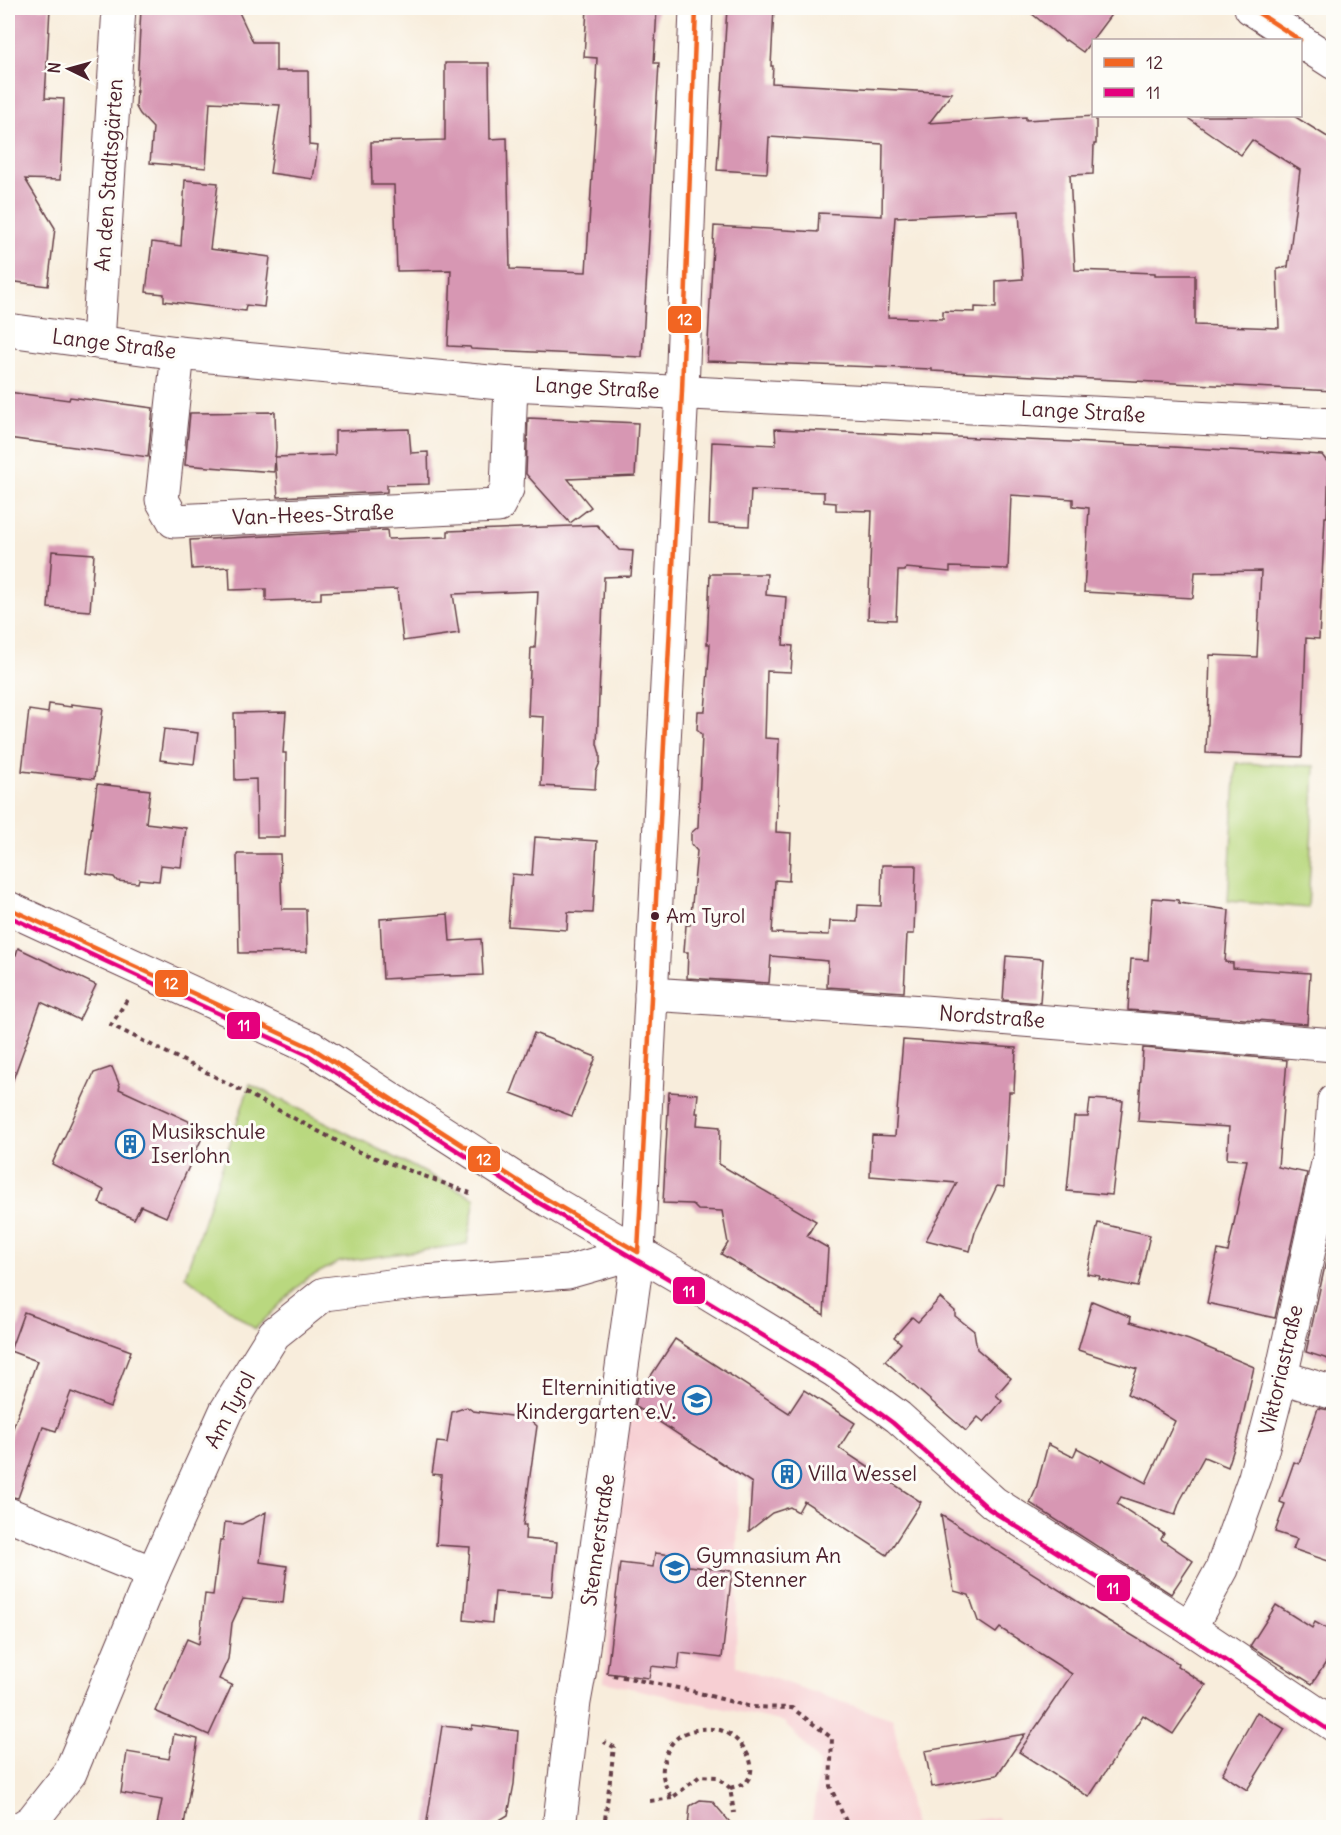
<svg xmlns="http://www.w3.org/2000/svg" width="1341" height="1835" viewBox="0 0 1341 1835" font-family="Delius,sans-serif">
<rect width="100%" height="100%" fill="#fdfcf7"/>
<filter id="ink" filterUnits="userSpaceOnUse"><feTurbulence type="fractalNoise" baseFrequency=".0167" numOctaves="2"/><feDisplacementMap in="SourceGraphic" scale="12" xChannelSelector="R" yChannelSelector="G"/><feConvolveMatrix kernelMatrix="1 2 1 2 8 2 1 2 1" color-interpolation-filters="sRGB"/></filter>
<filter id="wash" filterUnits="userSpaceOnUse"><feTurbulence type="fractalNoise" baseFrequency=".008" numOctaves="4" result="noise"/><feDisplacementMap in="SourceGraphic" scale="24" xChannelSelector="R" yChannelSelector="G"/><feGaussianBlur stdDeviation="1.35" result="paint"/><feColorMatrix in="noise" values="0 0 0 0 0 0 0 0 0 0 0 0 0 0 0 0 0 1.4 0 .05"/><feComposite in="paint" operator="in"/></filter>
<g filter="url(#wash)">
<rect width="100%" height="100%" fill="#f8eddc"/>
<polygon fill="#f7cfd3" points="625,1393 738,1469 736,1666 893,1719 914,1827 998,1817 1000,1827 811,1827 820,1763 784,1722 604,1682"/>
<g fill="#b9d87f" stroke="#827c55" stroke-width="1.5">
<polygon points="1236,763 1315,766 1308,908 1228,901"/>
<polygon points="250,1084 475,1198 467,1244 339,1262 306,1279 255,1329 185,1276"/>
</g>
<g id="blocks">
<g fill="#d797b3" fill-rule="evenodd">
<polygon points="13,8 50,8 45,98 64,99 60,180 25,179 55,228 48,286 8,281 8,106"/>
<polygon points="141,8 237,8 253,42 276,42 276,71 308,71 309,145 318,146 313,179 270,173 280,105 210,102 206,168 150,163 153,128 140,114 136,107"/>
<polygon points="587,8 657,8 654,63 659,63 642,357 471,349 470,347 448,346 451,270 397,271 394,185 372,185 371,142 445,140 445,63 489,63 490,139 507,138 510,269 586,272 598,80 596,80 597,58 584,57"/>
<path d="M727,8H774L771,66H773L772,83L952,93L929,123L1026,117V120L1096,116V144H1094L1093,174L1070,175L1075,270L1155,273V275H1195V325L1279,328L1277,269L1288,267L1300,170L1252,140L1241,155L1185,116H1294L1334,141V391L932,371V369L707,361L714,226L818,232L819,213L882,216L883,144L769,137L767,173L717,170ZM1019,211L1023,279L996,281V308L975,307V312L943,311V319L888,317L895,217Z"/>
<polygon points="1025,8 1116,8 1083,52 1066,40 1065,41"/>
<polygon points="185,180 218,183 210,249 270,257 264,307 246,305 245,311 164,301 164,294 146,292 152,242 181,246"/>
<polygon points="8,392 69,400 70,397 153,408 148,457 8,438"/>
<polygon points="275,412 276,447 274,472 185,465 190,413"/>
<polygon points="528,418 638,423 635,476 568,479 591,507 570,523 526,474"/>
<polygon points="409,429 411,453 428,452 429,484 387,485 387,492 278,497 275,457 335,455 335,431"/>
<polygon points="775,429 1117,444 1322,455 1329,464 1327,517 1325,517 1319,639 1306,638 1302,757 1206,753 1207,725 1208,725 1210,655 1257,657 1261,571 1195,572 1193,598 1084,592 1089,508 1073,506 1073,499 1011,495 1008,569 950,567 950,572 906,568 905,571 898,571 896,620 868,619 872,511 836,510 836,503 824,502 824,492 751,490 749,526 709,524 712,442 776,445"/>
<polygon points="597,525 619,550 633,551 631,576 604,577 597,744 600,754 600,762 596,772 595,789 541,786 544,717 528,716 531,648 535,648 538,591 453,594 459,633 403,641 397,589 321,592 321,599 266,601 266,589 230,590 229,567 192,569 190,540 387,530 388,539 448,537 448,531"/>
<polygon points="52,551 94,554 90,611 48,608"/>
<polygon points="710,574 767,574 766,595 786,597 783,645 793,646 791,672 767,671 765,738 779,739 776,832 791,833 789,881 775,880 772,933 829,935 830,921 857,922 858,905 881,906 882,865 916,865 914,934 907,934 904,992 827,987 828,961 771,956 769,983 687,978 688,952 684,952 686,925 690,925 697,851 691,844 691,833 698,827 702,735 697,730 698,711 705,711 710,644 707,644"/>
<polygon points="49,704 71,707 71,704 103,708 94,779 22,771 29,710 48,713"/>
<polygon points="286,712 283,753 286,753 285,837 257,837 256,779 235,780 234,713"/>
<polygon points="164,729 198,733 194,764 160,760"/>
<polygon points="97,784 150,790 146,823 186,828 181,867 161,865 159,881 139,879 138,883 117,881 114,877 86,873"/>
<polygon points="535,837 597,841 593,913 568,912 567,930 508,926 512,874 532,876"/>
<polygon points="237,854 280,854 282,909 306,909 307,952 239,953"/>
<polygon points="1152,898 1178,900 1179,903 1229,910 1225,962 1233,963 1233,968 1310,973 1307,1024 1128,1010 1131,959 1148,960"/>
<polygon points="448,914 450,941 481,939 483,975 450,976 450,975 383,979 380,919"/>
<polygon points="18,948 96,985 79,1020 41,1002 11,1085 8,1084 8,951 16,955"/>
<polygon points="1006,956 1043,959 1040,1003 1003,1000"/>
<polygon points="534,1033 596,1057 572,1116 511,1093"/>
<polygon points="903,1040 1016,1048 1014,1092 1009,1092 1004,1187 997,1186 975,1232 970,1251 926,1240 957,1183 870,1176 872,1135 895,1136"/>
<polygon points="1143,1048 1287,1060 1278,1167 1307,1173 1275,1318 1207,1303 1218,1250 1228,1252 1247,1160 1227,1159 1229,1127 1138,1121"/>
<polygon points="112,1067 120,1086 119,1089 206,1129 166,1217 141,1206 134,1219 99,1203 104,1190 52,1164 94,1073"/>
<polygon points="669,1092 698,1094 696,1113 698,1113 697,1125 720,1127 719,1164 816,1221 807,1236 828,1248 824,1315 721,1254 728,1243 722,1211 698,1210 692,1204 663,1203"/>
<polygon points="1090,1099 1123,1101 1112,1195 1067,1191 1074,1117 1088,1117"/>
<polygon points="1098,1223 1150,1235 1138,1287 1099,1279 1100,1276 1087,1274"/>
<polygon points="1334,1225 1334,1361 1306,1352"/>
<polygon points="940,1298 955,1311 955,1316 974,1331 977,1349 1011,1378 996,1395 1002,1401 984,1422 978,1417 966,1431 885,1361 901,1343 894,1337 912,1317 918,1322"/>
<polygon points="1092,1301 1131,1317 1130,1322 1189,1340 1254,1367 1239,1433 1228,1467 1204,1457 1180,1501 1175,1515 1121,1497 1117,1504 1164,1534 1161,1539 1193,1561 1171,1594 1030,1503 1036,1489 1048,1444 1073,1457 1077,1448 1101,1461 1102,1459 1146,1483 1175,1421 1147,1404 1127,1394 1137,1369 1078,1350"/>
<polygon points="24,1312 131,1351 110,1407 71,1392 56,1431 43,1427 18,1498 8,1496 8,1442 37,1361 10,1351"/>
<polygon points="675,1339 789,1413 804,1390 855,1423 839,1448 921,1502 887,1555 804,1501 798,1512 790,1507 772,1513 749,1531 752,1483 635,1406 637,1397"/>
<polygon points="467,1407 473,1411 518,1417 524,1414 537,1426 523,1525 526,1525 525,1539 557,1542 552,1596 495,1592 492,1623 464,1620 470,1547 436,1545 441,1475 432,1474 437,1442 447,1443 452,1412"/>
<polygon points="1318,1408 1334,1411 1334,1563 1293,1549 1297,1539 1275,1532 1285,1504 1280,1502 1294,1462 1299,1464"/>
<polygon points="266,1512 260,1562 287,1566 283,1603 243,1599 232,1623 228,1659 219,1679 232,1685 209,1735 155,1711 187,1639 199,1644 205,1594 213,1595 220,1540 223,1540 225,1522 242,1524"/>
<polygon points="941,1515 1105,1619 1178,1663 1177,1666 1206,1685 1173,1734 1143,1715 1089,1797 1019,1752 1072,1674 1000,1628 996,1633 978,1621 969,1595 954,1591"/>
<polygon points="655,1553 682,1556 680,1565 732,1571 722,1658 680,1653 678,1669 651,1666 649,1678 607,1673 620,1563 653,1567"/>
<polygon points="1276,1605 1312,1628 1315,1622 1334,1633 1334,1650 1312,1684 1250,1646"/>
<polygon points="1257,1712 1285,1729 1247,1790 1222,1774"/>
<polygon points="472,1725 518,1731 514,1784 508,1815 488,1827 426,1827 442,1726 472,1729"/>
<polygon points="174,1734 198,1739 184,1825 157,1825 162,1800 121,1793 127,1752 169,1759"/>
<polygon points="1025,1734 997,1775 932,1787 925,1751"/>
<polygon points="700,1800 712,1801 734,1827 688,1827 690,1806"/>
</g>
</g>
</g>
<g filter="url(#ink)">
<use href="#blocks" fill-opacity="0" stroke="#643e46" stroke-width="1.5"/>
<g fill="none" stroke-linecap="round" stroke-linejoin="round">
<g stroke="#643e46" stroke-width="35">
<g id="minor">
<polyline points="1251,8 1300,40"/>
<polyline points="1300,41 1334,63"/>
<polyline points="8,330 178,353 511,384 1334,425"/>
<polyline points="98,342 119,8"/>
<polyline points="178,353 162,500 174,521 498,506 507,489 511,384"/>
<polyline points="8,908 312,1048 543,1197 697,1287 835,1371 898,1417 994,1503 1190,1628 1334,1725"/>
<polyline points="651,994 924,1012 1334,1045"/>
<polyline points="1281,1377 1334,1393"/>
<polyline points="8,1514 153,1573"/>
<polyline points="1190,1628 1222,1569 1255,1477 1281,1377 1330,1154 1334,1101"/>
<polyline points="21,1828 32,1821 70,1773 153,1573 226,1411 274,1334 324,1294 423,1282 568,1272 638,1252"/>
<polyline points="559,1828 574,1702 580,1669 638,1252 682,391 696,8"/>
</g>
</g>
<g stroke="#643e46" stroke-width="4" stroke-dasharray="4.5 4.5" stroke-linecap="butt">
<polyline points="127,1000 111,1025 208,1073 354,1150 470,1193"/>
<polyline points="613,1675 688,1690 751,1707 792,1708 832,1738 830,1786 849,1828"/>
<path d="M730,1788C736,1786 743,1785 747,1781C761,1763 738,1735 720,1730C710,1728 699,1728 688,1732C679,1735 672,1741 668,1750C660,1770 661,1779 672,1798L700,1776L717,1777L730,1788L734,1813"/>
<polyline points="650,1801 672,1798"/>
<polyline points="604,1828 614,1747 604,1742"/>
</g>
<use href="#minor" stroke="#fff" stroke-width="33"/>
<g stroke="#fdfcf7" stroke-width="9">
<g id="bus-1">
<polyline points="1251,8 1300,40"/>
<polyline points="8,908 312,1048 543,1197 638,1252"/>
<polyline points="638,1252 682,391 696,8"/>
</g>
</g>
<g stroke="#fdfcf7" stroke-width="9">
<polyline id="bus-2" points="8,916 308,1055 539,1203 693,1293 831,1377 893,1423 989,1509 1186,1634 1330,1731"/>
</g>
<use href="#bus-1" stroke="#f26522" stroke-width="4.5"/>
<use href="#bus-2" stroke="#e5007d" stroke-width="4.5"/>
</g>
</g>
<defs>
<g id="building-ring" transform="scale(1.5)"><circle r="9.5" fill="#fdfcf7" stroke="#1f6fb2" stroke-width="1.5"/><path d="M-4-6H4V6H1V3H-1V6H-4ZM-2.5-4.3h1.7v1.8h-1.7ZM.8-4.3h1.7v1.8H.8ZM-2.5-1h1.7V.8h-1.7ZM.8-1h1.7V.8H.8Z" fill="#1f6fb2"/></g>
<g id="school-ring" transform="scale(1.5)"><circle r="9.5" fill="#fdfcf7" stroke="#1f6fb2" stroke-width="1.5"/><path d="M0-5L7-2L0 1L-7-2ZM-4 1L0 2.5L4 1V4Q0 6-4 4Z" fill="#1f6fb2"/></g>
</defs>
<g fill-rule="evenodd">
<use href="#building-ring" x="130" y="1144"/>
<use href="#school-ring" x="697" y="1400"/>
<use href="#building-ring" x="787" y="1474"/>
<use href="#school-ring" x="675" y="1568"/>
</g>
<circle fill="#4a1f2b" stroke="#fdfcf7" stroke-width="2" cx="655" cy="916" r="5"/>
<g text-anchor="middle" stroke-width="6" stroke-linejoin="round" paint-order="stroke">
<g font-size="20" fill="#4a1f2b" stroke="#fdfcf7" text-anchor="start">
<text x="666" y="923">Am Tyrol</text>
</g>
<g font-size="21" fill="#4a1f2b" stroke="#fdfcf7">
<text transform="translate(109 175) rotate(-86)" y="7">An den Stadtsgärten</text>
<text transform="translate(114 344) rotate(7)" y="7">Lange Straße</text>
<text transform="translate(597 388) rotate(3)" y="7">Lange Straße</text>
<text transform="translate(1083 412) rotate(3)" y="7">Lange Straße</text>
<text transform="translate(313 515) rotate(-2)" y="7">Van-Hees-Straße</text>
<text transform="translate(992 1017) rotate(4)" y="7">Nordstraße</text>
<text transform="translate(1281 1370) rotate(-77)" y="7">Viktoriastraße</text>
<text transform="translate(230 1410) rotate(-62)" y="7">Am Tyrol</text>
<text transform="translate(598 1540) rotate(-82)" y="7">Stennerstraße</text>
</g>
<g font-size="21" fill="#4a1f2b" stroke="#fdfcf7" text-anchor="start">
<text x="151" y="1139">Musikschule<tspan x="151" dy="24">Iserlohn</tspan></text>
<text x="676" y="1395" text-anchor="end">Elterninitiative<tspan x="676" dy="24">Kindergarten e.V.</tspan></text>
<text x="808" y="1481">Villa Wessel</text>
<text x="696" y="1563">Gymnasium An<tspan x="696" dy="24">der Stenner</tspan></text>
</g>
</g>
<g stroke="#fdfcf7" stroke-width="2">
<rect x="667" y="305" width="35" height="29" rx="6" fill="#f26522"/>
<rect x="154" y="969" width="35" height="29" rx="6" fill="#f26522"/>
<rect x="226" y="1011" width="35" height="29" rx="6" fill="#e5007d"/>
<rect x="467" y="1145" width="34" height="28" rx="6" fill="#f26522"/>
<rect x="672" y="1276" width="34" height="29" rx="6" fill="#e5007d"/>
<rect x="1096" y="1574" width="35" height="28" rx="6" fill="#e5007d"/>
</g>
<g font-size="16" text-anchor="middle" font-weight="bold" fill="#fff">
<text x="685" y="325">12</text>
<text x="171" y="989">12</text>
<text x="244" y="1031">11</text>
<text x="484" y="1165">12</text>
<text x="689" y="1297">11</text>
<text x="1113" y="1594">11</text>
</g>
<rect width="1341" height="1835" fill="none" stroke="#fdfcf7" stroke-width="30"/>
<rect x="1092" y="39" width="210" height="78" fill="#fdfcf7" stroke="#b5a4a5" stroke-width="1.5"/>
<rect x="1104" y="58" width="30" height="9" fill="#f26522" stroke="#b5a4a5" stroke-width="1.5"/>
<text x="1146" y="69" font-size="18" fill="#4a1f2b">12</text>
<rect x="1104" y="88" width="30" height="9" fill="#e5007d" stroke="#b5a4a5" stroke-width="1.5"/>
<text x="1146" y="99" font-size="18" fill="#4a1f2b">11</text>
<g transform="translate(69 69) rotate(275)" stroke="#fdfcf7" stroke-width="4.5" paint-order="stroke">
<path d="M0-4.5L10 22L0 15L-10 22Z" fill="#4a1f2b"/>
<text y="-9" font-size="16" font-weight="bold" text-anchor="middle" fill="#4a1f2b">N</text>
</g>
</svg>
